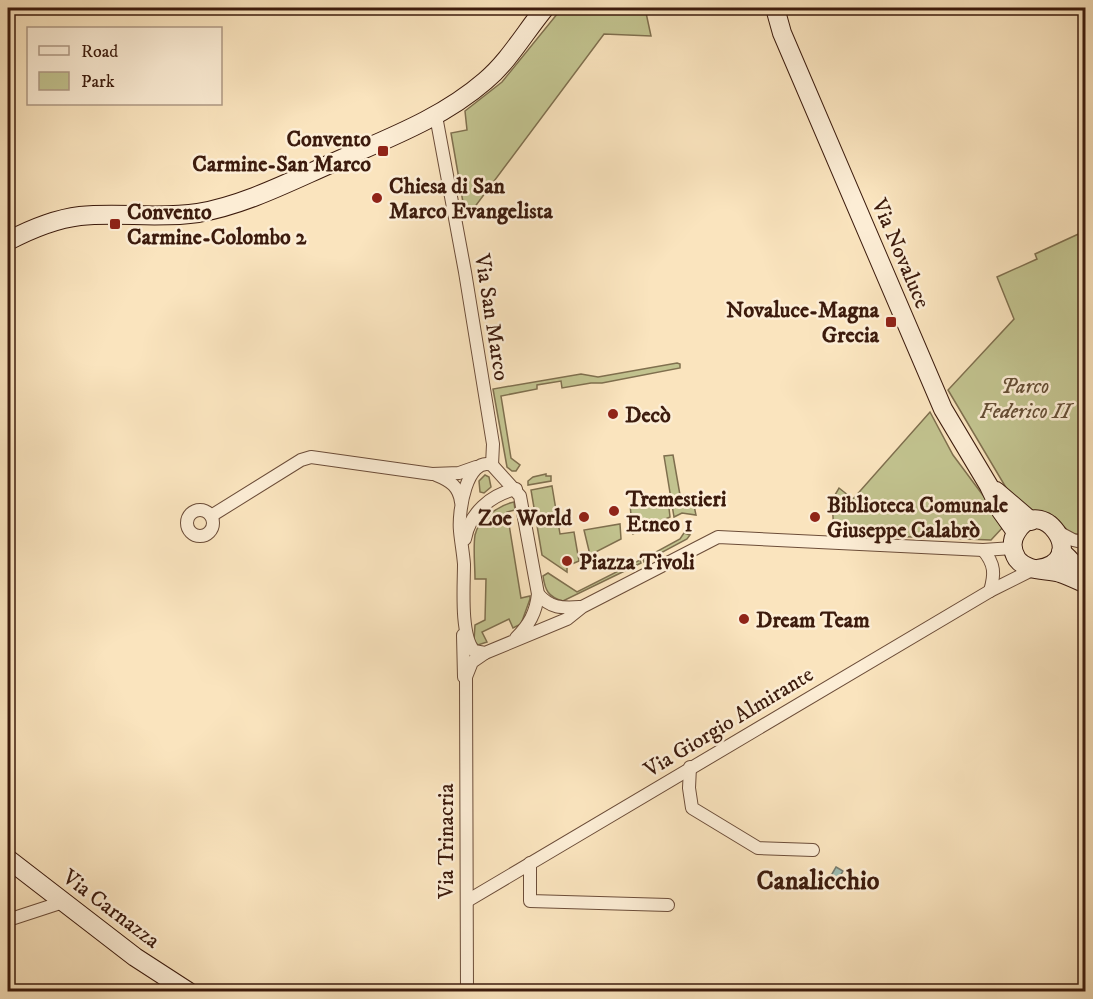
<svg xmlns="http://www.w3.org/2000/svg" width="1093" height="999" viewBox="0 0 1093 999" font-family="'IM FELL DW Pica',serif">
<rect width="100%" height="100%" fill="#fae4be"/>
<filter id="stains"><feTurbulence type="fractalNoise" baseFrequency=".00333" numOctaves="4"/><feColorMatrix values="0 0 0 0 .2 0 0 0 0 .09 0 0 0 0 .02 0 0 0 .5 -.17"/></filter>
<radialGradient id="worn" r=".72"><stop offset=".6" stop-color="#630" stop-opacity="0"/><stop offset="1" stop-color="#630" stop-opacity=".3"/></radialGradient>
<g fill="#c2c38f" stroke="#7f6f4e" stroke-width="1.5">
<polygon points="562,8 645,8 651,36 604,34 468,216 465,214 451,133 467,130 465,111 502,82"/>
<polygon points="1085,231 1085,534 1071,534 1055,517 1031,514 1008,491 948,390 1014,319 997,277 1037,259 1035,254"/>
<polygon points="677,363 680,364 680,368 602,383 591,383 562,388 561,381 537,385 537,389 501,396 511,458 520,465 516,471 512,471 507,467 493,389 581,374 598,377"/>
<polygon points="930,412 953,455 1005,525 991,540 834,534 832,500 839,488 853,499"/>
<polygon points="673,455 680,495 692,496 696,515 682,513 674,517 664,456"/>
<polygon points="546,474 546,476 551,476 551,481 528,485 528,481 533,477"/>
<polygon points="485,475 489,477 491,487 484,493 480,492 479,481"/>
<polygon points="552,486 560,534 574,532 579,561 567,566 567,572 542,555 531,490"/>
<polygon points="668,499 670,517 633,534 630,505"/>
<path d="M514,502L515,510L507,512L521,598L530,596V599L521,624L513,628L509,619L482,632L487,642L478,645L474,641L475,625L485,620L486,579H475C475,565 473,549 475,535C478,520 499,505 514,502Z"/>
<polygon points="620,524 621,539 590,555 584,530"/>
<polygon points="684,533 690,535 687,539 644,562 643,559 680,539"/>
<path d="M640,560L641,563L563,601C548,597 545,590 543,576L548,573L577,592Z"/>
</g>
<polygon fill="#9ebeb4" stroke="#777d71" stroke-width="1.5" points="836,867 843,871 833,888 828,886 829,879"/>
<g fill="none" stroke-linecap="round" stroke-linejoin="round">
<g stroke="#6c4d39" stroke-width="14">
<g id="street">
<polyline points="436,116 465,272 493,444 492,465"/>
<path d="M436,475C451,481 459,487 461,502"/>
<circle cx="200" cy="523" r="13"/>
<polyline points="211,516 301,460 311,457 432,474 459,473 476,467"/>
<polyline points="1058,532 1073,540 1086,543"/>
<path d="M465,539C470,513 490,495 516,489"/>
<path d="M983,550C995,564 995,574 990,591"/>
<path d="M538,594C551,609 562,608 581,607"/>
<polyline points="463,635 464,677"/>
<path d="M516,638C529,625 536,613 538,594L520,496L492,465C466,456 458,513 460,531C461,542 463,552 464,564C464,585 460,635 474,651L485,653L567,619L582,607L718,537L983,550L1013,548"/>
<polyline points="690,767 689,788 692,808 758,848 813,850"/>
<polyline points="530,863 530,901 668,905"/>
<polyline points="467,901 990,591 1034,569"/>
<polyline points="8,920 63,902"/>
<polyline points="465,992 467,990 466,677 472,662 485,653"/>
</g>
</g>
<g stroke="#3c1b0d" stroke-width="20">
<g id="secondary">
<polyline points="775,8 782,33 943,409 989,486 1001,511 1016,532"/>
<path d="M8,241C29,230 55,219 80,216C119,212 159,219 198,213C244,205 287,183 330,164C383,140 440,120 485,81C509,61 525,32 545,8"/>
<polyline points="996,491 1031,521"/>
<path d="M1061,552C1072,559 1076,569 1086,579"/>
<path d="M1038,569C1092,561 1040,490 1016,533C1011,541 1012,551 1017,559C1027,572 1046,569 1060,573C1069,576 1077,580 1086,584"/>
<polyline points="8,859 135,957 189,992"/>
</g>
</g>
<use href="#street" stroke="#fcedd5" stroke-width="12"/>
<use href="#secondary" stroke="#fcedd5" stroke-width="18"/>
</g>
<g fill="#8f2418" stroke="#fcedd5" stroke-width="2">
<rect x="377" y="145" width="12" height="12" rx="3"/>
<circle cx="377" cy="198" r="6"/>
<rect x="109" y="218" width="12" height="12" rx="3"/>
<rect x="885" y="316" width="12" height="12" rx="3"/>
<circle cx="613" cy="414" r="6"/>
<circle cx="614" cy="511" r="6"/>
<circle cx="584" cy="517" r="6"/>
<circle cx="815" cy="517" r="6"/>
<circle cx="567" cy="561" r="6"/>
<circle cx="744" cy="619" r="6"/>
</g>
<g text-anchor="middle" stroke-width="5" stroke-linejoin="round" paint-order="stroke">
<g font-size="22" font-weight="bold" fill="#3c1b0d" stroke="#fcedd5" text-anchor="start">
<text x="371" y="146" text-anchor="end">Convento<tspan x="371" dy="25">Carmine-San Marco</tspan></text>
<text x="389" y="193">Chiesa di San<tspan x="389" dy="25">Marco Evangelista</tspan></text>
<text x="127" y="219">Convento<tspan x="127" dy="25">Carmine-Colombo 2</tspan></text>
<text x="879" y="317" text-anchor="end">Novaluce-Magna<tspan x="879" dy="25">Grecia</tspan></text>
<text x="625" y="422">Decò</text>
<text x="626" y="506">Tremestieri<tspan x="626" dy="25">Etneo 1</tspan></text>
<text x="827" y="512">Biblioteca Comunale<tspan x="827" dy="25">Giuseppe Calabrò</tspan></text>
<text x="572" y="525" text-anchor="end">Zoe World</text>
<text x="579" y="569">Piazza Tivoli</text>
<text x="756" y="627">Dream Team</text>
</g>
<g font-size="22" fill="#3c1b0d" stroke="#fcedd5">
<text transform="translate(902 253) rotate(67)" y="8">Via Novaluce</text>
<text transform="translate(493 317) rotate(81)" y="8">Via San Marco</text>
<text transform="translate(728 721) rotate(-31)" y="8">Via Giorgio Almirante</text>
<text transform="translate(445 841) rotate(-90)" y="8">Via Trinacria</text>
<text transform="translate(112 908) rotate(37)" y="8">Via Carnazza</text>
</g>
<g font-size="22" font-style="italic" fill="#644d34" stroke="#fcedd5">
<text x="1025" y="393">Parco<tspan x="1025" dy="25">Federico II</tspan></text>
</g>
<g font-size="26" font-weight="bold" fill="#3c1b0d" stroke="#fcedd5">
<text x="818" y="889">Canalicchio</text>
</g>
</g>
<rect width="1093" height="999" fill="none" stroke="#fae4be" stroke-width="30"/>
<rect x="9" y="9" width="1075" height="981" fill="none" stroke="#3c1b0d" stroke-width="3"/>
<rect x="15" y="15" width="1063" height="969" fill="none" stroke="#3c1b0d" stroke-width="1.5"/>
<rect x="27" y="27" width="195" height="78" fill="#fcedd5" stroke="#af9985" stroke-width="1.5"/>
<rect x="39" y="46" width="30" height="9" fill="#fcedd5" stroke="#af9985" stroke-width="1.5"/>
<text x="81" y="57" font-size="18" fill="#3c1b0d">Road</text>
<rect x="39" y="72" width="30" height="18" fill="#c2c38f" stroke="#af9985" stroke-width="1.5"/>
<text x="81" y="87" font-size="18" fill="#3c1b0d">Park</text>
<rect width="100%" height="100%" filter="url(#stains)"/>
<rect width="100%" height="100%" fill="url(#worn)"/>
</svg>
